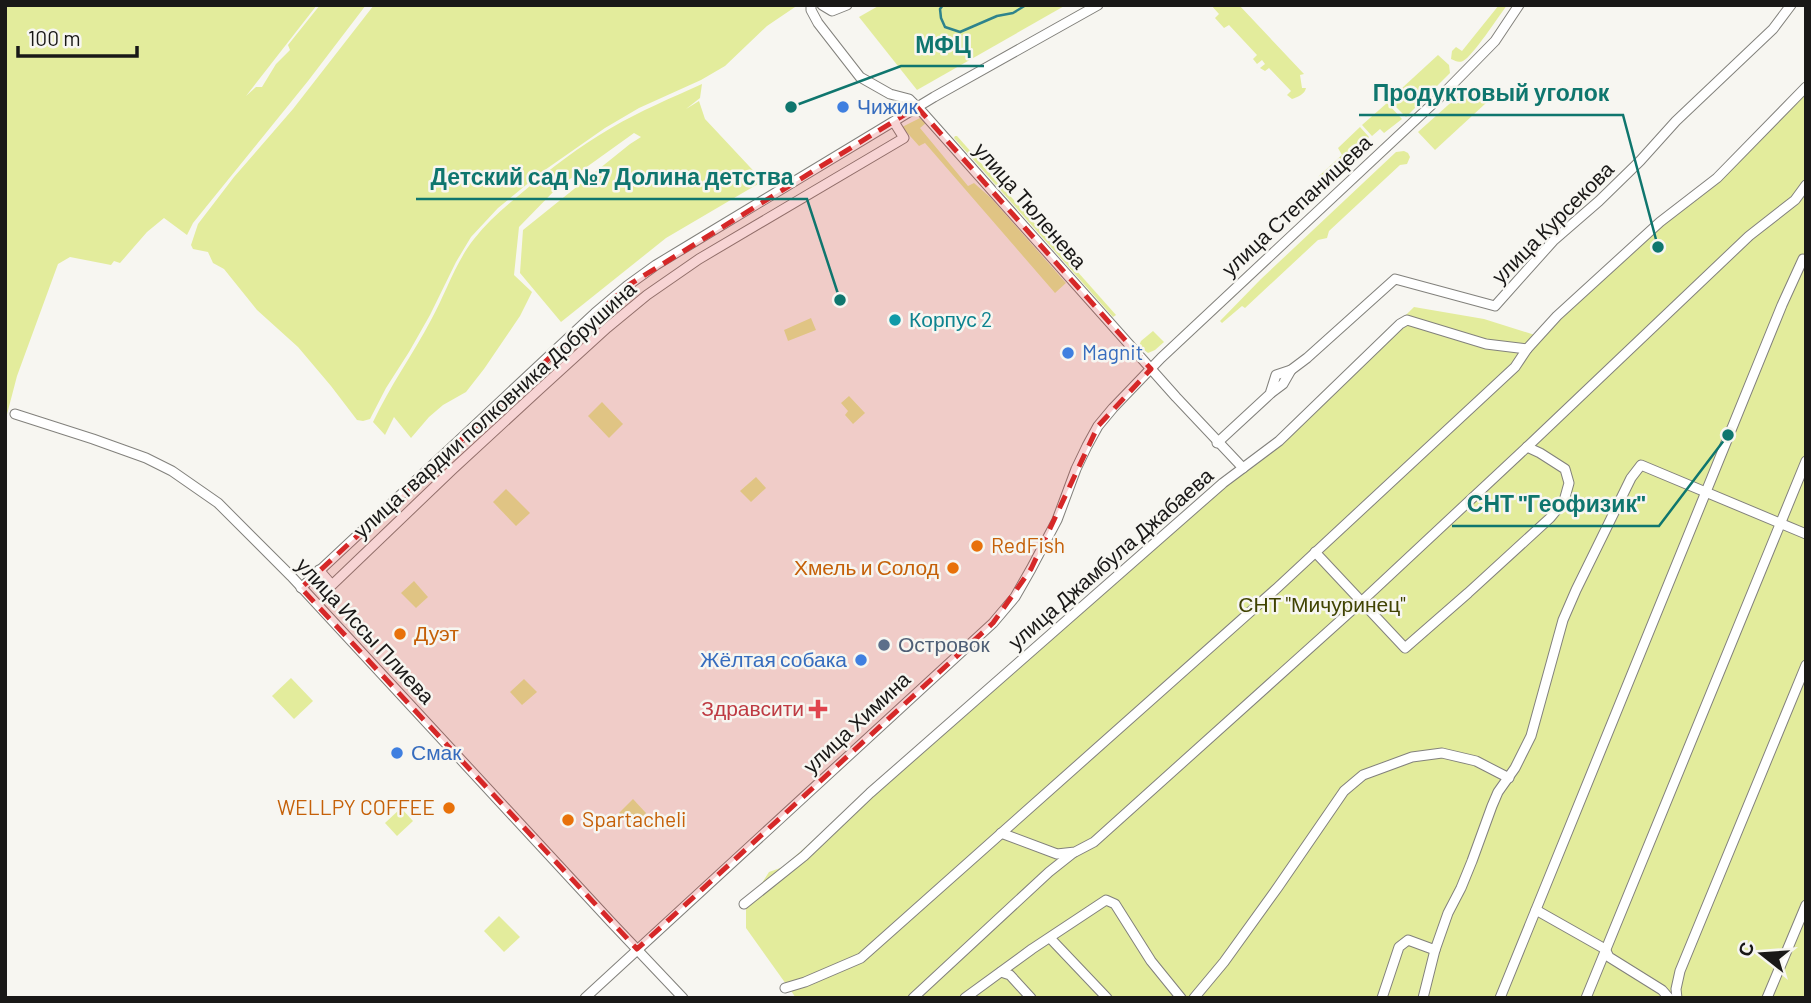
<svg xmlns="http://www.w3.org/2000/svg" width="1811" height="1003" viewBox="0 0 1811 1003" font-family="Barlow,sans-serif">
<rect width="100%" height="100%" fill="#f7f6f1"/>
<g fill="#e3ec9c">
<polygon points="5,5 317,5 246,96 256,87 262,87 276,64 290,50 288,45 320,5 366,5 308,81 193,223 187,235 164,218 147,232 120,263 114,261 111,265 70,257 58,264 17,376 5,422"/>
<polygon points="374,5 798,5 767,26 725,66 701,80 639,108 605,128 542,172 498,208 471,237 456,262 430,315 409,352 386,388 370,419 363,421 357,420 331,386 298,347 257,310 224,269 213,263 208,252 193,249 191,245 198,224 234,177 293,109"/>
<polygon points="880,5 1066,5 917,90 859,17"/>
<path d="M1211,5H1239L1304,74L1300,75L1302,88H1306C1305,94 1298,97 1292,99L1287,95L1291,91L1269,68L1265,71L1260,68L1265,64L1262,60L1257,64L1253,59L1257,55L1229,25L1224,28L1215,18L1219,14Z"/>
<path d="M1499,5H1507C1499,16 1472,57 1463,61C1458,63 1456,61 1451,59L1452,51L1456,47L1462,51Z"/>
<polygon points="1438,55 1449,65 1450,73 1406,117 1389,100"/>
<polygon points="1806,82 1806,998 796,998 746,928 746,908 769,872 783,867 1148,543 1234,470 1275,439 1344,376 1414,307 1484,319 1538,336 1698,191"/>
<path d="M702,84L700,98L686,109L699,101L705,119L763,181L666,238L561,322L520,273L523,230L630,144L641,137L634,133L556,189L519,227L514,275L532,292L520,316L484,369L466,392L443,405L429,417L411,438L394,417L385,435L373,422C390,386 413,354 431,320C446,293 455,263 474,239C488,221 506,206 524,191C551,168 580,146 611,128C640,111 671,98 702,84Z"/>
<polygon points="1466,89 1474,91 1486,103 1435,150 1418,132"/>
<polygon points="1387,103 1402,119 1384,133 1380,129 1372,136 1362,125"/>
<polygon points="920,118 926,123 920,128 968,186 974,183 991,198 1066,283 1055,293 925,143 919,146 902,127"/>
<polygon points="1360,127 1369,137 1362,145 1366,149 1339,178 1327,187 1322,186 1318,182 1319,176 1342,155 1338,148"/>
<polygon points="955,136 957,136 1116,315 1113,317 954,138"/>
<polygon points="1404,151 1408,153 1410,157 1407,164 1400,165 1329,231 1327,238 1318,240 1245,308 1242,306 1222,323 1220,321 1261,279 1396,152"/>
<polygon points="811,318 816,330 788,341 784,330"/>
<polygon points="1153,331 1164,342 1155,350 1148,353 1139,346 1141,341"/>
<polygon points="849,396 865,413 853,424 845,415 848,411 841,403"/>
<polygon points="602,402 623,424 609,438 588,416"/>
<polygon points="756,477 766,488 751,502 740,491"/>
<polygon points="506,489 530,513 516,526 493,502"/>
<polygon points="414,581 428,597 416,608 401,593"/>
<polygon points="291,678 313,701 294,719 272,696"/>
<polygon points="524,679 537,692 522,705 510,692"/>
<polygon points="633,799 646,813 633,827 619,813"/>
<polygon points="401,808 413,821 397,836 385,823"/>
<polygon points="499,916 520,937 504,952 484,931"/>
</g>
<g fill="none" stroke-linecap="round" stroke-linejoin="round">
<polyline stroke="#2e838c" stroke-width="2.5" points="943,5 940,9 941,18 945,27 960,32 997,16 1013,13 1026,5"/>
<g stroke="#82817c" stroke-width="11">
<g id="minor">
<polyline points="811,5 811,10 818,23 860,77 890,94 909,99 923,113 1176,397 1243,468"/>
<polyline points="822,5 832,11 847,5"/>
<polyline points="1271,393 1283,384 1291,370"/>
<polyline points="15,414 93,439 146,458 172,471 218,503 291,576 611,922 683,998"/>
<polyline points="1217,443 1270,394 1276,375 1291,370 1307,358 1395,279 1495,306 1554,240 1599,201 1640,161 1676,121 1773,29 1791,5"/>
<polyline points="1315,552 1405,648 1468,593 1550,518 1564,501 1569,483 1565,469 1540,453 1527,447"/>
<polyline points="319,570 332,585 452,470 540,389 607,328 647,295 699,259 904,138 894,122"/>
<polyline points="301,588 595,313 627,286 656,265 689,245 934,97 1098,5"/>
<polyline points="1001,833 1057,854 1075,852 1094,842 1361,602 1527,447 1749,236 1795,200 1806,185"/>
<polyline points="744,904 804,856 870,793 1223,483 1279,441 1400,324 1407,320 1486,344 1527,349"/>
<polyline points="1536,910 1605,949 1609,957 1662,990 1669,998"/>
<polyline points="1050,938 1107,998"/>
<polyline points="1001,972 1010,975 1031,998"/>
<polyline points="785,988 805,982 861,958 1277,588 1515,367 1527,349 1557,316 1660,222 1717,178 1806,87"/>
<polyline points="585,998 993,623 1015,597 1031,569 1057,520 1076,469 1087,446 1098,426 1113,408 1161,358 1441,96 1495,41 1519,5"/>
<polyline points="913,998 1049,872 1073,853"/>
<polyline points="965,998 1032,949 1106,900 1115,904 1151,961 1181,998"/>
<polyline points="1194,998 1224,962 1278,887 1344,791 1363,775 1412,757 1442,753 1476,761 1509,778"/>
<polyline points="1382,998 1399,947 1408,940 1435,950 1448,913 1461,888 1472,861 1492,806 1498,792 1515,768 1531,736 1563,620 1576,590 1631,478 1641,465 1806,534"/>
<polyline points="1423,998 1435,950"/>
<polyline points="1500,998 1782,305 1803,259 1806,261"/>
<polyline points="1586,998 1806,461"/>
<polyline points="1677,998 1676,989 1680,971 1806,665"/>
<polyline points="1767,998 1806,905"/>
</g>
</g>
<use href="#minor" stroke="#fff" stroke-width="9"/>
</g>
<path fill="#d62828" fill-opacity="0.2" stroke="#d62828" stroke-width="5" stroke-dasharray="14 9" stroke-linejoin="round" d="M917,107L1151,369L1098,426L1031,569L993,623L637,949L301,588L627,286Z"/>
<g fill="#3f7fe0" stroke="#f7f6f1" stroke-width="2.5">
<circle cx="843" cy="107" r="7"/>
<circle cx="1068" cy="353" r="7"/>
<circle cx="861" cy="660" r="7"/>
<circle cx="397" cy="753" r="7"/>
</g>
<circle fill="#0f9aa8" stroke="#f7f6f1" stroke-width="2.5" cx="895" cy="320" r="7"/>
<g fill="#e8710a" stroke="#f7f6f1" stroke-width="2.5">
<circle cx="977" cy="546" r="7"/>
<circle cx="953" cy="568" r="7"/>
<circle cx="400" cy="634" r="7"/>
<circle cx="449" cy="808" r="7"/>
<circle cx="568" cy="820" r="7"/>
</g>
<circle fill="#5c6f8a" stroke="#f7f6f1" stroke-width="2.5" cx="884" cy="645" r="7"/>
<path fill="#e0444e" stroke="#f7f6f1" stroke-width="2.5" d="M814.5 698.5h7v7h7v7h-7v7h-7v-7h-7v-7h7z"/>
<g text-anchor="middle" stroke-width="5" stroke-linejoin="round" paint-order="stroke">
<g font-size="21" fill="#366cbe" stroke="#f7f6f1" text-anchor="start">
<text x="857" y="114">Чижик</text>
<text x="1082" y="360">Magnit</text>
<text x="847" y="667" text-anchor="end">Жёлтая собака</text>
<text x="411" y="760">Смак</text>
</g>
<g font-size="21" fill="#191817" stroke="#f7f6f1">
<text transform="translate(1030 206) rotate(49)" y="7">улица Тюленева</text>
<text transform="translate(1297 206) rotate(-43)" y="7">улица Степанищева</text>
<text transform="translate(1553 223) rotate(-45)" y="7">улица Курсекова</text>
<text transform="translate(495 410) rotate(-42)" y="7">улица гвардии полковника Добрушина</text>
<text transform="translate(1111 559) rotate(-41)" y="7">улица Джамбула Джабаева</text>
<text transform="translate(365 631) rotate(47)" y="7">улица Иссы Плиева</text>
<text transform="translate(857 723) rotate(-43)" y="7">улица Химина</text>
</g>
<g font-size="21" fill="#0d838f" stroke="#f7f6f1" text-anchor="start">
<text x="909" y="327">Корпус 2</text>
</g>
<g font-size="21" fill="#c56008" stroke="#f7f6f1" text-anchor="start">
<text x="991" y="553">RedFish</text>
<text x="939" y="575" text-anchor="end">Хмель и Солод</text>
<text x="414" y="641">Дуэт</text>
<text x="435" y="815" text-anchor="end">WELLPY COFFEE</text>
<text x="582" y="827">Spartacheli</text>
</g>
<g font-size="21" fill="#404302" stroke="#f7f6f1">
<text x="1322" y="612">СНТ "Мичуринец"</text>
</g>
<g font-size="21" fill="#4e5e75" stroke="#f7f6f1" text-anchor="start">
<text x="898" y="652">Островок</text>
</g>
<g font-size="21" fill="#be3a42" stroke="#f7f6f1" text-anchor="end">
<text x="804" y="716">Здравсити</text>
</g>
</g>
<path fill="none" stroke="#0f766e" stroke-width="2.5" d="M791 107L901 66H984M1658 247L1623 115H1359M840 300L807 199H416M1728 435L1659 526H1452"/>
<g fill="#0f766e" stroke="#f7f6f1" stroke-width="2.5">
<circle cx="791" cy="107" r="7"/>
<circle cx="1658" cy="247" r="7"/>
<circle cx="840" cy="300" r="7"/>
<circle cx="1728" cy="435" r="7"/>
</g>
<g font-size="23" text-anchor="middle" font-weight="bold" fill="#0f766e" stroke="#f7f6f1" stroke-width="5" stroke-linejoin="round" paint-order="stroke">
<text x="943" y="53">МФЦ</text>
<text x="1491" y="101">Продуктовый уголок</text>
<text x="612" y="185">Детский сад №7 Долина детства</text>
<text x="1556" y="512">СНТ "Геофизик"</text>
</g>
<rect width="1811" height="1003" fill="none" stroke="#191817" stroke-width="14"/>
<g transform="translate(1762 954) rotate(287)" stroke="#f7f6f1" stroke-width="5" paint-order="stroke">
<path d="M0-5L12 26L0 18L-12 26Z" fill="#191817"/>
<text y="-10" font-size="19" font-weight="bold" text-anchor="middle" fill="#191817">С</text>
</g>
<path d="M18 46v10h119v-10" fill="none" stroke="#191817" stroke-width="3.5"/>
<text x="28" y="46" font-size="21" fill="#191817" stroke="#f7f6f1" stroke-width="5" paint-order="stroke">100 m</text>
</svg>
